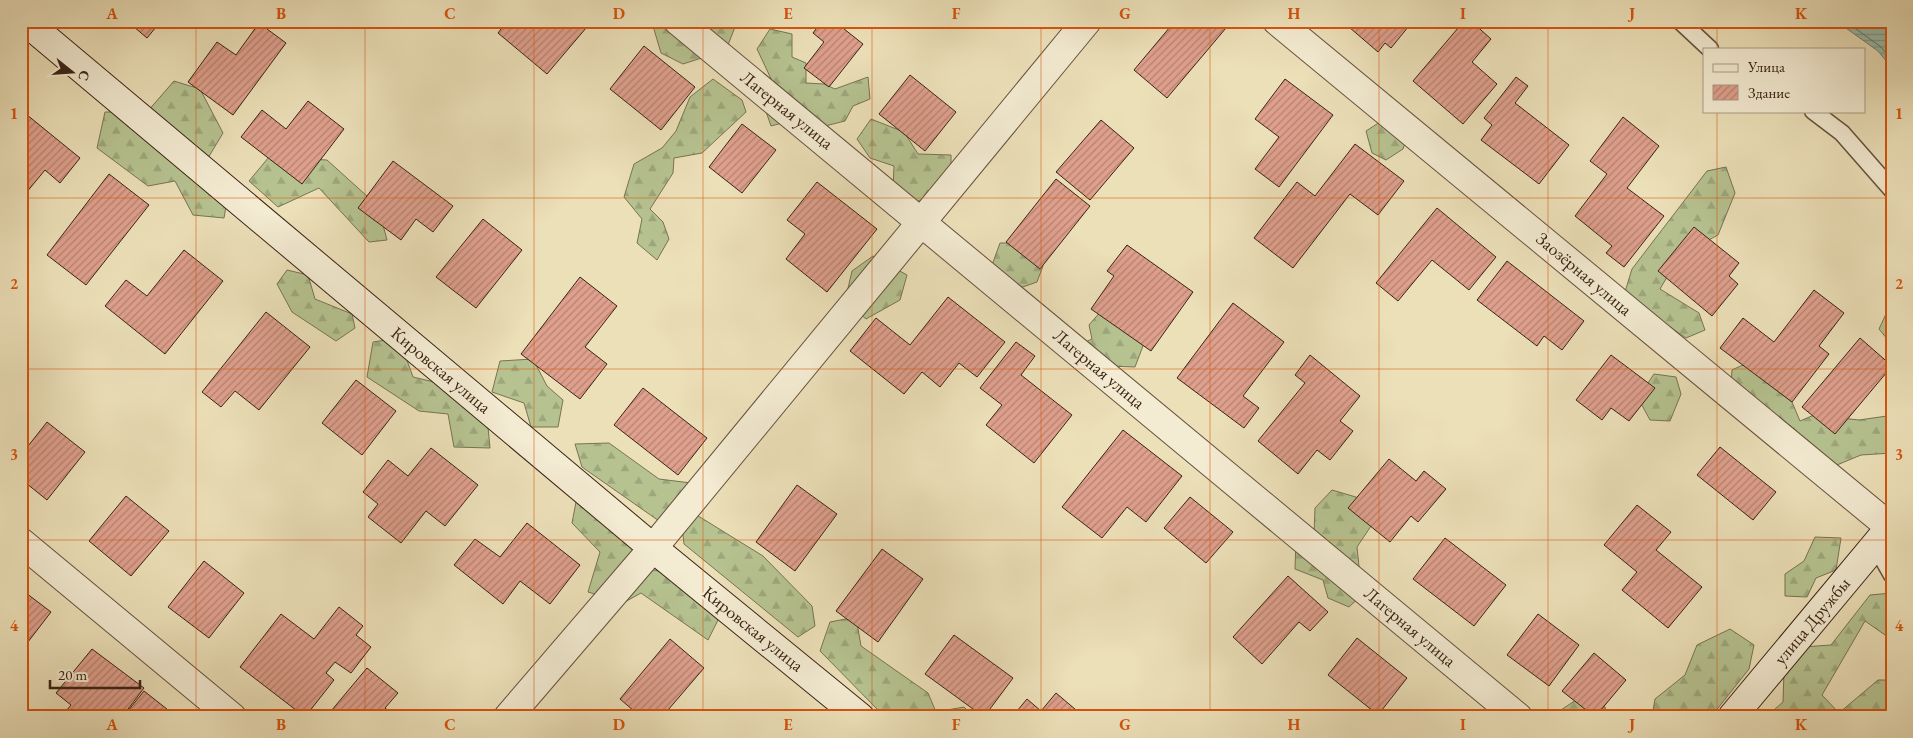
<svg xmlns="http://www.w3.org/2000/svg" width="1913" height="738" viewBox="0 0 1913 738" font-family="'EB Garamond',serif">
<defs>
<pattern id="forest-firs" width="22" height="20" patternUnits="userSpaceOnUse" patternTransform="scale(1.25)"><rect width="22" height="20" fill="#b6c391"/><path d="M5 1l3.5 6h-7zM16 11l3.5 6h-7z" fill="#9da77c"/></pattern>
<pattern id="water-rules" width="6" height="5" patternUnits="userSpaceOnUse" patternTransform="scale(1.25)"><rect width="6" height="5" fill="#99bdad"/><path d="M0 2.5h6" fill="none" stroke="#7e998c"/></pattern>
<pattern id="building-hatch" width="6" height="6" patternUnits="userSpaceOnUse" patternTransform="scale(1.25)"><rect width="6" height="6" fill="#dfa08d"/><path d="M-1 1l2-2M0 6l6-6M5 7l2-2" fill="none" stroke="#b68272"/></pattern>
</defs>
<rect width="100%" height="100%" fill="#ece0b9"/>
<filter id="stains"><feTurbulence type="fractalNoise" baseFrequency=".004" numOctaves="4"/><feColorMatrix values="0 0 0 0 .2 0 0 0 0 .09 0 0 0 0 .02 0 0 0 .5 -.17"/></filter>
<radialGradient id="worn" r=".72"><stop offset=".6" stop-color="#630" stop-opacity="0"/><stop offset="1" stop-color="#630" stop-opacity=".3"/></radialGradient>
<g fill="url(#forest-firs)" stroke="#787353">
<polygon points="656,21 732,21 735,27 726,50 683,64 661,53 653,26"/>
<polygon points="770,29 792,34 792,57 806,63 806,83 824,84 835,89 868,77 870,99 853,106 845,121 821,127 804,117 771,126 763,103 773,83 757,49"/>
<polygon points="713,79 742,100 746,112 702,153 674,158 673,173 650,209 663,222 669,239 657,260 637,243 642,219 624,197 634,164 662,148 676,131 690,97"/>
<polygon points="174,81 200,89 223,133 205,163 227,200 224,218 193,215 175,181 148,186 97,148 105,112 147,112"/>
<polygon points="1394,113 1411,127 1403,149 1386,160 1372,153 1366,131"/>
<polygon points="871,119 904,132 918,154 951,155 951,183 912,205 893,190 894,166 870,158 857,139"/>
<polygon points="269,157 327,160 378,206 387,240 369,242 319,188 278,207 249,181"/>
<polygon points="1726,167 1735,193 1718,235 1680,255 1660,289 1699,313 1705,330 1686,338 1624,295 1632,269 1707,171"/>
<polygon points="1000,243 1025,243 1043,266 1037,282 1017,289 991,268"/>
<polygon points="873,256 907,275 900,300 866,319 845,301 852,271"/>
<polygon points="287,270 308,275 315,299 352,314 355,328 336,341 292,312 277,284"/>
<polygon points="1892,301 1892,345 1879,329"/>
<polygon points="1102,310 1146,338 1135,367 1108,366 1077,346 1092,339 1089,325"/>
<polygon points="399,338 413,377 455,387 487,417 490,448 454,447 448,414 419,411 367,377 373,342"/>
<polygon points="533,359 547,386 563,400 558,427 531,427 524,403 492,392 500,361"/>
<polygon points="1745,364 1792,402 1800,421 1814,415 1859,420 1887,416 1892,418 1892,453 1861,455 1832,467 1731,386 1732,370"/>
<polygon points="1654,374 1676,377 1681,394 1670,421 1650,420 1638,398"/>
<polygon points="609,443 659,479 691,483 695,514 763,556 812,606 815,626 798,637 684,544 682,527 659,521 582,467 575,444"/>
<polygon points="1332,490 1366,500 1373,523 1357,547 1362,595 1349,607 1328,598 1323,580 1295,569 1296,538 1314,534 1315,508"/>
<polygon points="576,502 600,504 648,568 698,583 718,620 708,640 641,593 623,603 588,592 600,552 572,523"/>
<polygon points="1815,537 1841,538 1836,570 1816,578 1807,597 1785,596 1785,574 1804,561"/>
<polygon points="1892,593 1892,634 1888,637 1865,621 1822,695 1839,713 1878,680 1892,680 1892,717 1766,717 1783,702 1784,671 1803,647 1831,645 1870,595"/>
<polygon points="856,617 861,646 928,693 936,712 964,707 974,717 874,717 878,710 820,651 830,622"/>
<polygon points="1730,629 1754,645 1749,669 1714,713 1706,717 1652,717 1655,699 1685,675 1697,645"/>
<polygon points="1585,694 1605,707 1608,717 1559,717 1561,710"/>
</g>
<polygon fill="url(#water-rules)" stroke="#737f70" points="1836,21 1892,21 1892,68 1878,51"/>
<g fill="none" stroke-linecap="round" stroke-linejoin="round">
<polyline stroke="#6a7061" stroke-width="1" points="1845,21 1881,47 1892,60"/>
</g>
<g fill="url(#building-hatch)" stroke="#3a2315">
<polygon points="127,21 161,21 147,38"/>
<polygon points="507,21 592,21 547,74 498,33"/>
<polygon points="822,21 834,21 863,44 829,87 804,68 824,42 813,33"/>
<polygon points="1175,21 1217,21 1226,28 1167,98 1134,70"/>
<polygon points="1342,21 1413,21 1391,48 1385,43 1378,52"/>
<polygon points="1464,21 1471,21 1491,39 1472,62 1497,84 1463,124 1413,81"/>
<polygon points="259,23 286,43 233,115 188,82 217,42 236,55"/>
<polygon points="644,46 695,87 661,130 610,89"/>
<polygon points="910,75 956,112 925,151 879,114"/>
<polygon points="1516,77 1528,86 1515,103 1569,145 1539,184 1481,140 1492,125 1484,118"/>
<polygon points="1285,79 1333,115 1279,187 1255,169 1279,137 1255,119"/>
<polygon points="308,101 344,129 302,184 241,137 262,110 286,129"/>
<polygon points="21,110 80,158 60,183 45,170 21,199"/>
<polygon points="1623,117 1659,146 1627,188 1664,216 1624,267 1606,253 1612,246 1575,216 1607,174 1590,161"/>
<polygon points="1101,120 1134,148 1090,200 1056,172"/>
<polygon points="742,124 776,150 742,193 709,167"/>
<polygon points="1355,144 1404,181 1378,215 1350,194 1293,268 1254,238 1297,182 1315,196"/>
<polygon points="393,161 453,206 433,232 416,219 401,240 358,208"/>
<polygon points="109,174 149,205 86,285 47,255"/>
<polygon points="1056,179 1090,206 1040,269 1006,242"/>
<polygon points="817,182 877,229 827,292 786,259 805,234 787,220"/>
<polygon points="1437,208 1496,257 1469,290 1432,260 1398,301 1376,283"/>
<polygon points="483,219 522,250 476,308 436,277"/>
<polygon points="1694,227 1739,263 1729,276 1738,284 1712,316 1658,271"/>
<polygon points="1127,245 1193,292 1151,351 1091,309 1114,276 1107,271"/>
<polygon points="184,250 223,281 165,354 105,306 126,280 147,296"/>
<polygon points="1507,261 1584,321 1562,350 1544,336 1537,346 1477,300"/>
<polygon points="580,277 617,306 585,347 607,364 580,399 521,354"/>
<polygon points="1814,290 1844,313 1819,346 1829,354 1792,402 1720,348 1743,318 1774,342"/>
<polygon points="948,297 1005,342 977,377 959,363 940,387 922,372 904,394 850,351 876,318 910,345"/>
<polygon points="1233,303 1284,342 1243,396 1259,408 1244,428 1177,378"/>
<polygon points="266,312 310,347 259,410 235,391 221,407 202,392"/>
<polygon points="1860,338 1892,366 1835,434 1802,407"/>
<polygon points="1016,342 1035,356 1021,375 1072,415 1034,463 986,425 1002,405 980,388"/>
<polygon points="1310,355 1360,396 1340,421 1353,431 1330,460 1317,450 1298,474 1258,441 1305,383 1295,375"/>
<polygon points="1611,355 1655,388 1629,421 1611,408 1602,420 1576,400"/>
<polygon points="356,380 396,411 362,455 322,423"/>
<polygon points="643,388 707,438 678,475 614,425"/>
<polygon points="47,422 85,452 47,500 21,479 21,455"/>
<polygon points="1123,430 1182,476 1146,522 1127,507 1102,538 1062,507"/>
<polygon points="1720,447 1776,492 1753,520 1697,475"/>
<polygon points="431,448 478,485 445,526 426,511 401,543 368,517 378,504 363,492 388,460 408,476"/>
<polygon points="1389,459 1416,481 1424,471 1446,489 1418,522 1411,516 1390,542 1348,508"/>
<polygon points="797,485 837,514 795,571 756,542"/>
<polygon points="126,496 169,531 131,576 89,541"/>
<polygon points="1190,497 1233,532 1206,563 1164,528"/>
<polygon points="1637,505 1671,532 1656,550 1702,587 1668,628 1622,590 1637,572 1604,545"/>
<polygon points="527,523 580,565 550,604 520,581 503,604 454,565 475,539 500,557"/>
<polygon points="1445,538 1506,585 1474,626 1413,579"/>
<polygon points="882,549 923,579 878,642 836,611"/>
<polygon points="204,561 244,593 209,638 168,607"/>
<polygon points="1288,576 1328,612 1310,631 1299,622 1262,664 1233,637"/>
<polygon points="22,590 51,612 21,651 21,590"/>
<polygon points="339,607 363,626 356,635 371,647 351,673 335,662 326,673 334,680 305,717 240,667 281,614 314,639"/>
<polygon points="1538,614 1579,645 1549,686 1507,655"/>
<polygon points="954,635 1013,678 984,717 925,674"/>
<polygon points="1357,638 1407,678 1378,715 1328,675"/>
<polygon points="670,639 704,668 662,717 641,717 620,699"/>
<polygon points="92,649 144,688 122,717 61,717 71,705 56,693"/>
<polygon points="1594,653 1626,680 1595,717 1562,691"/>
<polygon points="367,668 398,693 385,708 396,717 326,717"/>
<polygon points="144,691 177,717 123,717"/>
<polygon points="1056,693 1082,715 1081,717 1012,717 1027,699 1041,711"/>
</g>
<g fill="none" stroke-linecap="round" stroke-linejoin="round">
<g stroke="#66523e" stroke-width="19">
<g id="lane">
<polyline points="1680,21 1710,49"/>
<polyline points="1813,111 1842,133 1892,190"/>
<polyline points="1875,545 1892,575"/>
</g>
</g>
<g stroke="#66523e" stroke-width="30">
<g id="street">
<polyline points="678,21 1518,717"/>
<polyline points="1277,21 1890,527"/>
<polyline points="21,542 232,717"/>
<polyline points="508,717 653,548 1087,21"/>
</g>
</g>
<g stroke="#3a2315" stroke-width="30">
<g id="secondary">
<polyline points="25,21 653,548 860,717"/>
<polyline points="1732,717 1892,525"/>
</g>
</g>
<use href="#lane" stroke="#f3ebd2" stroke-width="16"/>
<use href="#street" stroke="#f3ebd2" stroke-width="28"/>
<use href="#secondary" stroke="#f3ebd2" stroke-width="28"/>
</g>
<path fill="none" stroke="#d7540d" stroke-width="1" stroke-opacity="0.55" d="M196,21V717M365,21V717M534,21V717M703,21V717M872,21V717M1041,21V717M1210,21V717M1379,21V717M1548,21V717M1717,21V49M1717,111V717M21,198H1892M21,369H1892M21,540H1892"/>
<g text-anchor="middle" stroke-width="4.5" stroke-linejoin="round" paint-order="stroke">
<g font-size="18" fill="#3a2315" stroke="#f3ebd2">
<text transform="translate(787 110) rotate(39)" y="6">Лагерная улица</text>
<text transform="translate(1584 274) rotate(40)" y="6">Заозёрная улица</text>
<text transform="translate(1099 369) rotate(40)" y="6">Лагерная улица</text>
<text transform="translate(441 370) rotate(40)" y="6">Кировская улица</text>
<text transform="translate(1812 621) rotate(-50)" y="6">улица Дружбы</text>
<text transform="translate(1410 627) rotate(40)" y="6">Лагерная улица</text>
<text transform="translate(753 629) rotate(39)" y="6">Кировская улица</text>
</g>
</g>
<rect width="1913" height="738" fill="none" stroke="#ece0b9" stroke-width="55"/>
<rect x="1703" y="48" width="162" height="65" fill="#f3ebd2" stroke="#a99b86"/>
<rect x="1713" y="64" width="25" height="8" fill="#f3ebd2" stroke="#a99b86"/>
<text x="1748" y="72" font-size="15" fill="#3a2315">Улица</text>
<rect x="1713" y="85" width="25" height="15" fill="url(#building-hatch)" stroke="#a99b86"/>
<text x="1748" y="98" font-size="15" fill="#3a2315">Здание</text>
<g transform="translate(72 72) rotate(107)" stroke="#f3ebd2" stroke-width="4" paint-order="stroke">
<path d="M0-4L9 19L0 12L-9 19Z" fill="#3a2315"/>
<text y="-8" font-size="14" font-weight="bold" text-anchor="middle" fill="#3a2315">С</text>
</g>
<path d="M50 680v8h90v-8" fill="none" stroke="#3a2315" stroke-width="2.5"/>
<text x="58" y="680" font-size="15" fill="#3a2315" stroke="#f3ebd2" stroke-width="4" paint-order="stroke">20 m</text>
<rect x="28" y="28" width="1858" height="682" fill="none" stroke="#d7540d" stroke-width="2"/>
<g font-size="16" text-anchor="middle" font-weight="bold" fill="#d7540d">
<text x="112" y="19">A</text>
<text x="281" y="19">B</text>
<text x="450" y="19">C</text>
<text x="619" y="19">D</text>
<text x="788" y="19">E</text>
<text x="956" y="19">F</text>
<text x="1125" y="19">G</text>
<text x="1294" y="19">H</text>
<text x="1463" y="19">I</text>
<text x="1632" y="19">J</text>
<text x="1801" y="19">K</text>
<text x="14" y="119">1</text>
<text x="1899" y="119">1</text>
<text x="14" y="289">2</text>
<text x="1899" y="289">2</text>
<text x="14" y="460">3</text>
<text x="1899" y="460">3</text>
<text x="14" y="631">4</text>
<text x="1899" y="631">4</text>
<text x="112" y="730">A</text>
<text x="281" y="730">B</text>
<text x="450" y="730">C</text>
<text x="619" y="730">D</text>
<text x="788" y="730">E</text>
<text x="956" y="730">F</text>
<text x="1125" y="730">G</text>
<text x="1294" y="730">H</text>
<text x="1463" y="730">I</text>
<text x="1632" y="730">J</text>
<text x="1801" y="730">K</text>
</g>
<rect width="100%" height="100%" filter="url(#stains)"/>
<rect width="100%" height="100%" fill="url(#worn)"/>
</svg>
